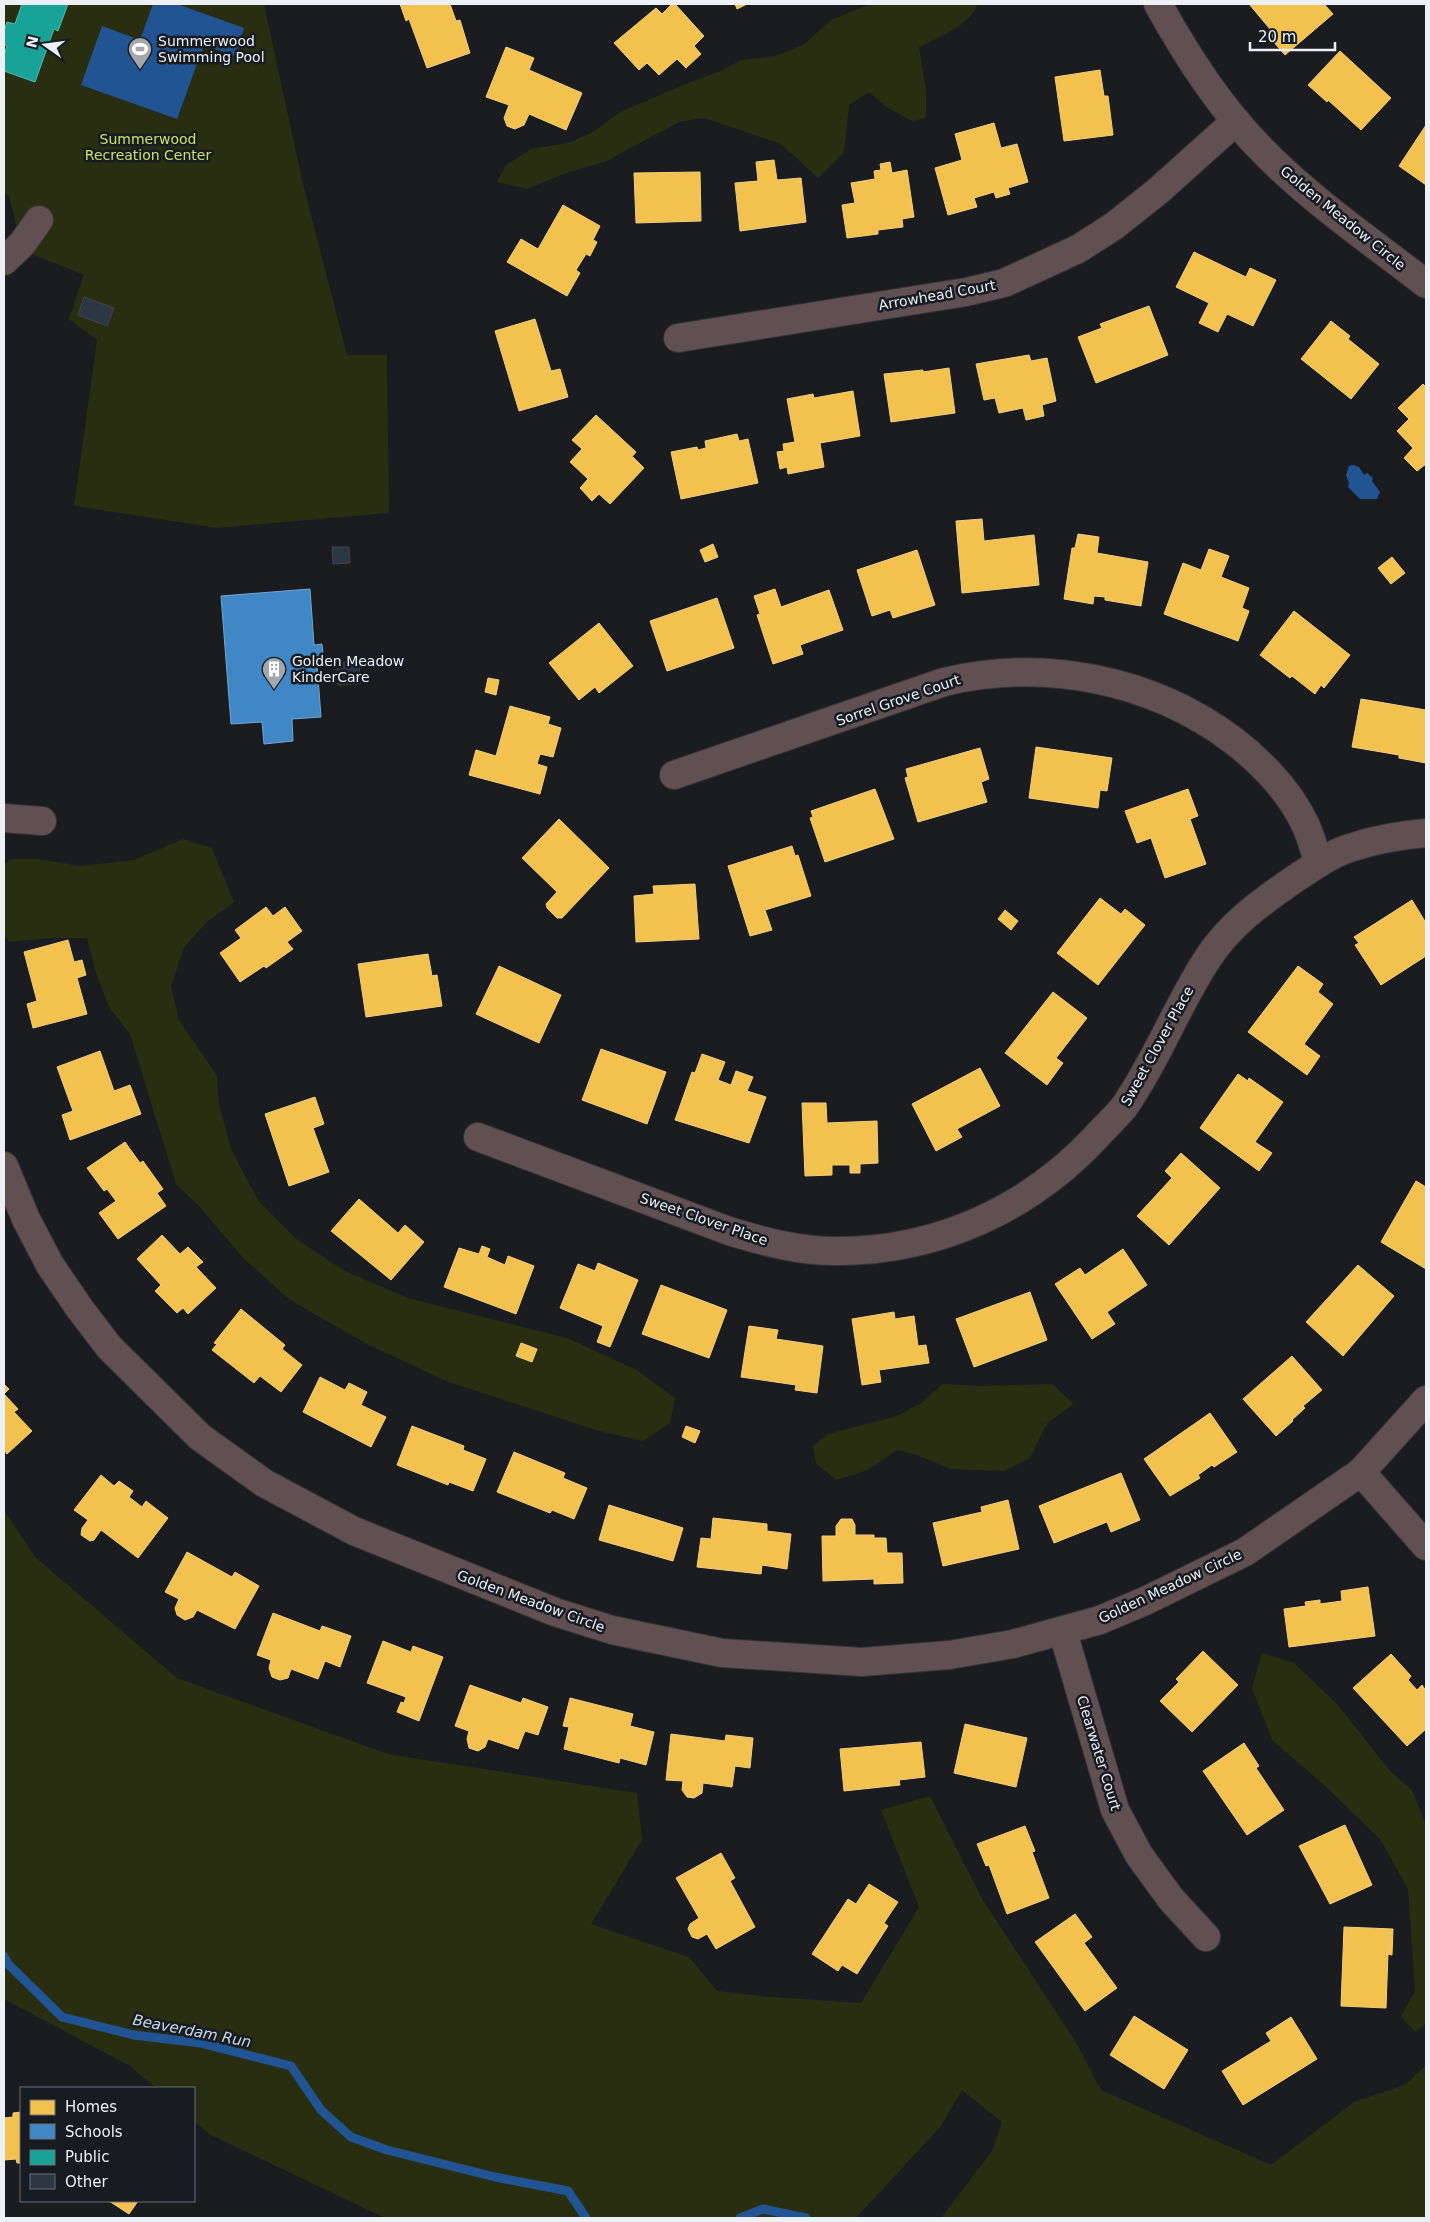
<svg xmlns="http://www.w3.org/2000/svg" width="1430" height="2222" viewBox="0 0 1430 2222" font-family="'DejaVu Sans',sans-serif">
<rect width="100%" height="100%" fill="#1a1c1f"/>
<g fill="#292e10">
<polygon points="4,4 264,4 302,180 347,355 387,355 389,513 217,528 74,506 97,340 69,319 84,275 22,250 9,196 4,193"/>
<path d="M871,4H978C968,27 941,36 919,47L926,91V118L912,121L885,106L869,92L849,105L844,152L818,178L781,144L704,118L679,122L605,162L569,172L527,189L497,182L506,165L531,149L569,143L596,130L620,112L686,84L723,70L741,60L773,57L803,45L831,20Z"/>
<polygon points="183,839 212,848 234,902 207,922 184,947 171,986 179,1020 217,1076 219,1104 231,1149 258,1200 295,1238 345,1271 408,1298 567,1338 635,1369 675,1398 670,1423 643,1441 599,1431 446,1381 367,1344 290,1300 243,1258 200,1207 176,1184 130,1034 109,1007 96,973 87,938 51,938 9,942 4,936 4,865 11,859 38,859 81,866 134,860"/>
<polygon points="942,1384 982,1386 1052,1384 1074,1404 1047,1423 1030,1458 1004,1471 950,1469 917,1455 897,1450 868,1470 836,1480 816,1463 813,1446 828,1434 897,1416 923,1402"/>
<polygon points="4,1510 35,1557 177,1678 388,1754 637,1793 642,1840 591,1924 689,1957 717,1991 772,1997 861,2003 919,1907 881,1810 930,1796 981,1897 1077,2044 1101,2090 1271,2165 1354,2102 1405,2085 1426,2065 1426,2218 941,2218 992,2151 1002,2122 962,2090 941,2126 856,2218 385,2218 209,2134 194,2121 194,2088 156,2088 130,2066 4,1999"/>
<polygon points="1262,1653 1294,1663 1337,1704 1390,1771 1412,1790 1426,1825 1426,2024 1415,2032 1401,2016 1415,1991 1408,1889 1380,1839 1324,1785 1272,1740 1252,1688"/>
</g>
<g fill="#205492">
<polygon points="153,4 177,4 244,28 235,56 204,45 177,119 81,85 102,26 140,40"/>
<polygon points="1353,465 1359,467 1364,475 1367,473 1373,478 1372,481 1380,492 1377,499 1360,499 1348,487 1349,483 1346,475 1349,466"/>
</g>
<g fill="#f2c14e" stroke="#f0cf80">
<polygon points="400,4 450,4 456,21 460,20 470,53 427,68 409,19 406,21"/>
<polygon points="672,4 675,4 704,36 694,46 701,54 686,68 677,59 659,75 647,63 639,70 614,43 656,8 662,14"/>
<polygon points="735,4 747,4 737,9"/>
<polygon points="1249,4 1324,4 1333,14 1285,55 1266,33 1270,29"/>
<polygon points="506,47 534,58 529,70 582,93 566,130 529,114 524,125 515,129 507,126 504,118 509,105 486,97"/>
<polygon points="1340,51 1391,98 1361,130 1328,100 1327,102 1308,85"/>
<polygon points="1100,70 1104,96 1108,96 1113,135 1064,141 1055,77"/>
<polygon points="994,123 1001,148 1017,144 1028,182 1008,188 1010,194 996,198 994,192 974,198 977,207 948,215 935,168 962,160 955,134"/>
<polygon points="1426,125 1426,185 1399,166"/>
<polygon points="774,160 777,180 801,178 806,222 740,231 735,183 758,181 756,162"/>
<polygon points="890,162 892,173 907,170 914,217 902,219 903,227 878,230 878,234 847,238 842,205 855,203 851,183 875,179 874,171 881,170 880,164"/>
<polygon points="700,172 701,221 636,223 634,173"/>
<polygon points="563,205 600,226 593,240 597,242 590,256 586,254 576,270 580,273 567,296 507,262 521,239 538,249"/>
<polygon points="1194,252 1246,277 1250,268 1276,280 1253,326 1227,314 1218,332 1199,323 1209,303 1176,287"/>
<polygon points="1149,306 1168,355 1096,383 1078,337 1102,328 1100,324"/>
<polygon points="535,319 551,371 560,369 568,397 519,411 495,331"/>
<polygon points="1331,321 1350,336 1348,339 1379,364 1351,399 1301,359"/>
<polygon points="1029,355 1031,361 1047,358 1056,401 1042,405 1044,416 1026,420 1023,408 999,413 995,398 984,400 976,364"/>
<polygon points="949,368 955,413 891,422 884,374 923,370 923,372"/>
<polygon points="1423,384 1426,387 1426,464 1417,471 1404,458 1413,448 1397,431 1409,419 1398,408"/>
<polygon points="853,391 860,436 820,443 824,467 788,474 787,467 780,469 777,452 784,451 783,444 795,442 787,399 813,394 814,398"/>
<polygon points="596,415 636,452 630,459 633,457 644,468 610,504 599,494 592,501 580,488 588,479 570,462 582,449 572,440"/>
<polygon points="737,434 739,441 748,439 758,483 681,499 671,452 697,447 698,450 706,448 705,441"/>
<polygon points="982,519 984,541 1034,535 1039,585 962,593 956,521"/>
<polygon points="1078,534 1099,537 1097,553 1148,562 1141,606 1105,600 1105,597 1094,596 1093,604 1064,599 1072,548 1075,548"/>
<polygon points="713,544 718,557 705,562 700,550"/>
<polygon points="1209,549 1229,556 1221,577 1249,588 1242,608 1249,611 1238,641 1164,614 1183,563 1201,570"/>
<polygon points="917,550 935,605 893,618 890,610 872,616 857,570"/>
<polygon points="1392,557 1405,573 1391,584 1378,568"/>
<polygon points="775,589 781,607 829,590 843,630 800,645 803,654 773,664 757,615 760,614 754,596"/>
<polygon points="717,598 734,648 667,671 650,621"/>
<polygon points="1294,611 1350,655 1324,688 1321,685 1315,694 1292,676 1290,678 1260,655"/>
<polygon points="599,623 633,666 599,693 595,687 579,700 549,663"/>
<polygon points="488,678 499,680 496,695 485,692"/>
<polygon points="1361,699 1426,710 1426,763 1399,758 1399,755 1352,747"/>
<polygon points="510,706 550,717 548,724 561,728 553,757 540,754 537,764 547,767 540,794 469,775 476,750 496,756"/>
<polygon points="1036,747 1112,758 1107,791 1100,790 1098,808 1029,798"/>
<polygon points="980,748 989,779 981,782 987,802 918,822 905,778 908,777 906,769"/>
<polygon points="875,789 894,839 825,862 810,818 813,817 811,811"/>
<polygon points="1188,789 1198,816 1190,819 1206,864 1165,878 1151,838 1137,843 1125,811"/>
<polygon points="559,819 609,868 562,918 557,918 547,908 546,904 557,892 522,858"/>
<polygon points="792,846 795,856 798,855 811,896 765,910 772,930 750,936 728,866"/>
<polygon points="695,884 699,939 636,942 634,896 654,894 653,886"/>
<polygon points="1100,898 1121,914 1125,909 1145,925 1098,985 1057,953"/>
<polygon points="1412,900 1426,923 1426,956 1381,985 1355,945 1359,943 1354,937"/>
<polygon points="266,907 273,916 285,907 302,931 287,942 293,949 266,968 264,966 240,982 220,953 241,938 235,930"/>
<polygon points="1005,910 1018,921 1011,930 998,919"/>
<polygon points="68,940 74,962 82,960 86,975 77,978 87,1014 33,1028 27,1004 37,1001 24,952"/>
<polygon points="428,954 432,976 437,975 442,1006 366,1017 358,964"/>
<polygon points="499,966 561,995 539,1043 476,1014"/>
<polygon points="1298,966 1323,984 1318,992 1333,1004 1304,1044 1320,1056 1307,1075 1248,1032"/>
<polygon points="1053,992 1087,1018 1056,1058 1063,1063 1047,1085 1005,1053"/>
<polygon points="601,1049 666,1072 647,1124 582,1100"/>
<polygon points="100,1051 114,1091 130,1085 141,1114 70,1140 62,1115 73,1111 57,1067"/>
<polygon points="702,1054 725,1062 718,1080 731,1085 736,1071 753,1077 747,1091 766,1097 749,1143 675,1120 692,1072 695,1073"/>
<polygon points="980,1068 1000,1106 957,1129 962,1137 936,1151 912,1104"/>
<polygon points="1238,1074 1248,1081 1249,1078 1283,1102 1255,1142 1272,1153 1259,1171 1200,1128"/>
<polygon points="315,1097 324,1124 313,1128 329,1172 289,1186 265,1114"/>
<polygon points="802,1103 826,1103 827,1123 877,1121 878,1163 860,1164 860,1173 850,1173 850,1165 832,1165 832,1175 805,1176"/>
<polygon points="125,1142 140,1163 143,1161 163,1189 157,1193 166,1206 118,1239 99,1213 116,1201 107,1189 104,1191 87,1168"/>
<polygon points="1181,1153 1220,1188 1169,1245 1137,1216 1172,1178 1165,1171"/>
<polygon points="1416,1181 1426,1187 1426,1269 1381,1242"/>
<polygon points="359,1199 398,1233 405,1225 424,1242 391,1280 331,1231"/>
<polygon points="162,1235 180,1254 188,1247 203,1262 196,1267 216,1288 188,1314 183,1308 177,1313 155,1291 161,1285 137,1259"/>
<polygon points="482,1246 490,1249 487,1257 505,1265 508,1256 534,1266 516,1314 444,1287 459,1248 479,1254"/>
<polygon points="1123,1249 1147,1285 1107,1312 1115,1324 1092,1339 1055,1284 1080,1268 1085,1275"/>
<polygon points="598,1263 638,1280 610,1347 597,1342 603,1326 560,1308 578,1264 595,1271"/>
<polygon points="1358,1265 1394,1296 1343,1356 1306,1322"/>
<polygon points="661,1285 727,1310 709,1358 642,1334"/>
<polygon points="1030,1292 1047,1340 974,1367 956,1319"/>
<polygon points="241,1309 285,1345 282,1349 302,1365 281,1392 260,1376 254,1383 212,1350 217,1344 214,1343"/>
<polygon points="894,1312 895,1319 914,1316 918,1346 926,1345 929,1363 879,1370 881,1382 862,1385 852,1319"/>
<polygon points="749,1326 778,1330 776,1339 823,1346 817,1393 795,1390 796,1385 741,1377"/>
<polygon points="521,1343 537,1349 532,1362 516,1356"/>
<polygon points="1292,1356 1322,1390 1303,1406 1305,1408 1292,1420 1293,1421 1276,1436 1243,1399"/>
<polygon points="320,1377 345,1390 349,1383 367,1392 361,1405 386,1417 371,1447 303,1412"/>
<polygon points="4,1384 9,1389 4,1394 18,1409 14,1412 32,1431 7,1454 4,1450"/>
<polygon points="1210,1413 1237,1452 1214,1467 1212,1465 1198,1475 1200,1478 1170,1496 1144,1459"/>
<polygon points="412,1426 464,1446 463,1450 486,1459 473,1491 449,1482 448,1485 397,1465"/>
<polygon points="686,1426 700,1431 695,1443 682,1437"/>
<polygon points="514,1452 565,1473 563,1478 587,1488 574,1519 552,1510 550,1513 497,1492"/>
<polygon points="1121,1473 1140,1520 1111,1532 1107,1522 1054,1543 1039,1506"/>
<polygon points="101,1475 114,1486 119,1481 133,1491 129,1497 142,1507 146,1501 168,1518 138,1558 101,1530 94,1540 90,1541 81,1535 82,1528 88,1520 74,1510"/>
<polygon points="1008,1500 1019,1549 943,1566 933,1523 982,1512 981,1507"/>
<polygon points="609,1505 683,1528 673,1561 599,1540"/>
<polygon points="713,1518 767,1524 767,1531 791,1534 787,1569 762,1565 761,1574 697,1567 701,1538 711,1539"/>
<polygon points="841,1519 852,1519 855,1525 855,1535 874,1535 874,1538 886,1538 887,1553 902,1553 903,1583 874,1584 874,1579 823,1581 822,1536 836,1536 836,1526"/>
<polygon points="187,1552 232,1577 235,1572 259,1586 235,1629 197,1610 193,1617 185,1620 177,1615 175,1608 179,1599 165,1592"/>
<polygon points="1368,1587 1375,1636 1289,1647 1284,1609 1306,1606 1305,1602 1320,1600 1320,1604 1342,1601 1341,1591"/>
<polygon points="273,1613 320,1631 322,1626 351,1636 340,1667 325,1661 318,1679 291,1669 288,1678 280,1680 272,1677 269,1668 271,1660 257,1655"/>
<polygon points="383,1641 411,1652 413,1646 443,1657 419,1721 397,1712 401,1702 404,1703 406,1697 367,1683"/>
<polygon points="1203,1651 1238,1685 1192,1732 1160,1701 1179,1682 1176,1679"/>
<polygon points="1391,1654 1411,1676 1408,1680 1417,1690 1422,1685 1426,1691 1426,1729 1407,1746 1353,1688"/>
<polygon points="470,1685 521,1703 523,1698 548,1707 538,1735 525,1731 518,1749 488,1739 485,1747 478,1751 469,1748 467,1739 469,1731 455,1726"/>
<polygon points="570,1698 633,1714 630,1726 654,1732 646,1765 620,1758 619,1763 564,1749 569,1727 563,1726"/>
<polygon points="965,1724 1027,1738 1016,1787 954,1773"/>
<polygon points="671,1734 725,1741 726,1735 753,1738 750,1768 735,1766 732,1787 703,1783 702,1793 694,1798 687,1797 682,1790 683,1781 666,1780"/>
<polygon points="921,1742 925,1777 899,1780 900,1785 844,1791 840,1749"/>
<polygon points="1244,1743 1259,1766 1256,1768 1284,1810 1247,1835 1203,1771"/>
<polygon points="1345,1825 1372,1885 1330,1904 1299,1846"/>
<polygon points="1025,1826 1035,1851 1032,1852 1049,1898 1007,1914 989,1865 986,1866 977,1844"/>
<polygon points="721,1853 735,1878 730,1881 755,1927 716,1949 707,1934 698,1939 692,1937 688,1929 690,1924 699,1918 676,1878"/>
<polygon points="869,1884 898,1902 884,1923 888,1926 857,1974 842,1965 838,1971 812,1954 848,1899 856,1904"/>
<polygon points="1075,1914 1092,1937 1084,1943 1117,1988 1085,2011 1035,1942"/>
<polygon points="1344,1927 1393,1929 1392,1955 1388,1954 1386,2008 1341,2006"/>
<polygon points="1134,2016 1188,2050 1164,2089 1110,2055"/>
<polygon points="1291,2017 1317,2059 1243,2105 1222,2071 1271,2041 1266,2033"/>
<polygon points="21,2112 21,2163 17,2163 16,2159 4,2160 4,2118 13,2117 13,2113"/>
<polygon points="109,2201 138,2201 129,2214"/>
</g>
<polygon fill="#3f88c5" stroke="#73a7d3" points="310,589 314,645 322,644 324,663 317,664 321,717 292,719 293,741 264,744 262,722 231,724 221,596"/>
<polygon fill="#17a398" stroke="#57bab4" points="22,4 68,4 58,31 54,29 35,82 4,71 4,55 7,46 4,45 4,31 7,22 15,24"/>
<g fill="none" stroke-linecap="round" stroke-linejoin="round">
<g stroke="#205492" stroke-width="9">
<polyline points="4,1956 8,1964 62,2017 134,2035 200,2043 291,2066 321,2110 351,2137 387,2150 495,2177 568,2191 586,2218"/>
<polyline points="740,2218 763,2209 806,2218"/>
</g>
</g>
<g fill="#2d3744" stroke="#434548">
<polygon points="84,297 114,308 107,326 78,315"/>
<polygon points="332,547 349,547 350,563 333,564"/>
<polygon points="359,661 360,684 338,685 337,663"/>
</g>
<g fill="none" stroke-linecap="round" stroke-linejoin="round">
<g stroke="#343538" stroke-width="30">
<g id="minor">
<path d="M1158,4C1188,58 1222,111 1267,155C1315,203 1372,242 1426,284"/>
<polyline points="4,261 22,244 39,220"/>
<polyline points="678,338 966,292 1004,283 1078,249 1114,226 1158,191 1236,121"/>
<path d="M674,775L944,682C1044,658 1152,679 1234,741C1262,763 1290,792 1305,824C1311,836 1314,850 1319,863"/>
<polyline points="4,818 42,821"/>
<path d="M478,1137L729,1231C765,1242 802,1252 841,1251C940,1250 1030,1208 1097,1136C1106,1126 1116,1117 1124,1107C1156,1061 1176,1008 1206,961C1229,924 1264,900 1299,876C1316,865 1334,852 1353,847C1377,839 1402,835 1426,833"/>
<polyline points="4,1166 26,1219 50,1265 80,1309 109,1347 200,1437 264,1483 354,1531 555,1612 612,1630 722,1653 862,1662 949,1655 1013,1644 1100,1620 1145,1601 1245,1552 1361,1472 1426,1400"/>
<polyline points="1361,1472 1426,1546"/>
<polyline points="1063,1632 1115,1810 1139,1855 1171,1899 1206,1937"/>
</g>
</g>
<use href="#minor" stroke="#605052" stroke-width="28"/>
</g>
<defs>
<g id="stadium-pin" transform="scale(1.25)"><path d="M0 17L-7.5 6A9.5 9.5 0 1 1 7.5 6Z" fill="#a3a6aa" stroke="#171c22"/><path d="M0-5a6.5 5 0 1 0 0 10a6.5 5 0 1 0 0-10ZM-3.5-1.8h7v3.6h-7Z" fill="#fff"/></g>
<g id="building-pin" transform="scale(1.25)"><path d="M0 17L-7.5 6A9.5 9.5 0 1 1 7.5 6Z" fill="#a3a6aa" stroke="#171c22"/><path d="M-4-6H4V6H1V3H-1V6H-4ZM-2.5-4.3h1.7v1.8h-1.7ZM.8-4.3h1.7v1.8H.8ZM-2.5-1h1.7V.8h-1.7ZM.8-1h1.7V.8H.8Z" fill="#fff"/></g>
</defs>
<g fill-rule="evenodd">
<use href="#stadium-pin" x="140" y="49"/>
<use href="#building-pin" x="274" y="669"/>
</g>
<g text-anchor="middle" stroke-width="5" stroke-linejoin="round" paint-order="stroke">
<g font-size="14" fill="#edf0f5" stroke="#171c22" text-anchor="start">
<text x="158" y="46">Summerwood<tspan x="158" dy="16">Swimming Pool</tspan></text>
<text x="292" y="666">Golden Meadow<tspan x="292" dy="16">KinderCare</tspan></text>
</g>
<g font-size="14" fill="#cde263" stroke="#171c22">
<text x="148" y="144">Summerwood<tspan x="148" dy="16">Recreation Center</tspan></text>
</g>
<g font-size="14" fill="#edf0f5" stroke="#171c22">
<text transform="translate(1343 218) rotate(39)" y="5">Golden Meadow Circle</text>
<text transform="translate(937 295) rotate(-10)" y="5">Arrowhead Court</text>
<text transform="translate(898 700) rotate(-19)" y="5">Sorrel Grove Court</text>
<text transform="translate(1157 1046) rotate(-61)" y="5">Sweet Clover Place</text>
<text transform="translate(704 1219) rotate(19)" y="5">Sweet Clover Place</text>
<text transform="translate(1170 1586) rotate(-25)" y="5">Golden Meadow Circle</text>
<text transform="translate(531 1601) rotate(20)" y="5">Golden Meadow Circle</text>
<text transform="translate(1099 1753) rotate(73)" y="5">Clearwater Court</text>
</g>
<g font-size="15" font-style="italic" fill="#c9d8eb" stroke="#171c22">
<text transform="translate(192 2031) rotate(11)" y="5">Beaverdam Run</text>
</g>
</g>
<rect width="1430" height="2222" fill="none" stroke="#edf0f5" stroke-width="10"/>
<rect x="20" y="2087" width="175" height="115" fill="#171c22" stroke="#6d7176"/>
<rect x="30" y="2100" width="25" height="15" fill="#f2c14e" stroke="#6d7176"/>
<text x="65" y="2112" font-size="15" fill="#edf0f5">Homes</text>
<rect x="30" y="2124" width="25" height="15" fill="#3f88c5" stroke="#6d7176"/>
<text x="65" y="2137" font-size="15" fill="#edf0f5">Schools</text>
<rect x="30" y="2150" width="25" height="15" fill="#17a398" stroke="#6d7176"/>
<text x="65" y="2162" font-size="15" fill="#edf0f5">Public</text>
<rect x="30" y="2174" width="25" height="15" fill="#2d3744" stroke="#6d7176"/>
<text x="65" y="2187" font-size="15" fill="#edf0f5">Other</text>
<g transform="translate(45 45) rotate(284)" stroke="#171c22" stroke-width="4" paint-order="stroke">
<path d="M0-4L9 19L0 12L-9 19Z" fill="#edf0f5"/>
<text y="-8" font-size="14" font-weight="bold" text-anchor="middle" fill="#edf0f5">N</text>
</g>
<path d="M1250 42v8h85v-8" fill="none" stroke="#edf0f5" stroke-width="2.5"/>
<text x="1258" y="42" font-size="15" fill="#edf0f5" stroke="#171c22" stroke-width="4" paint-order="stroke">20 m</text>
</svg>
